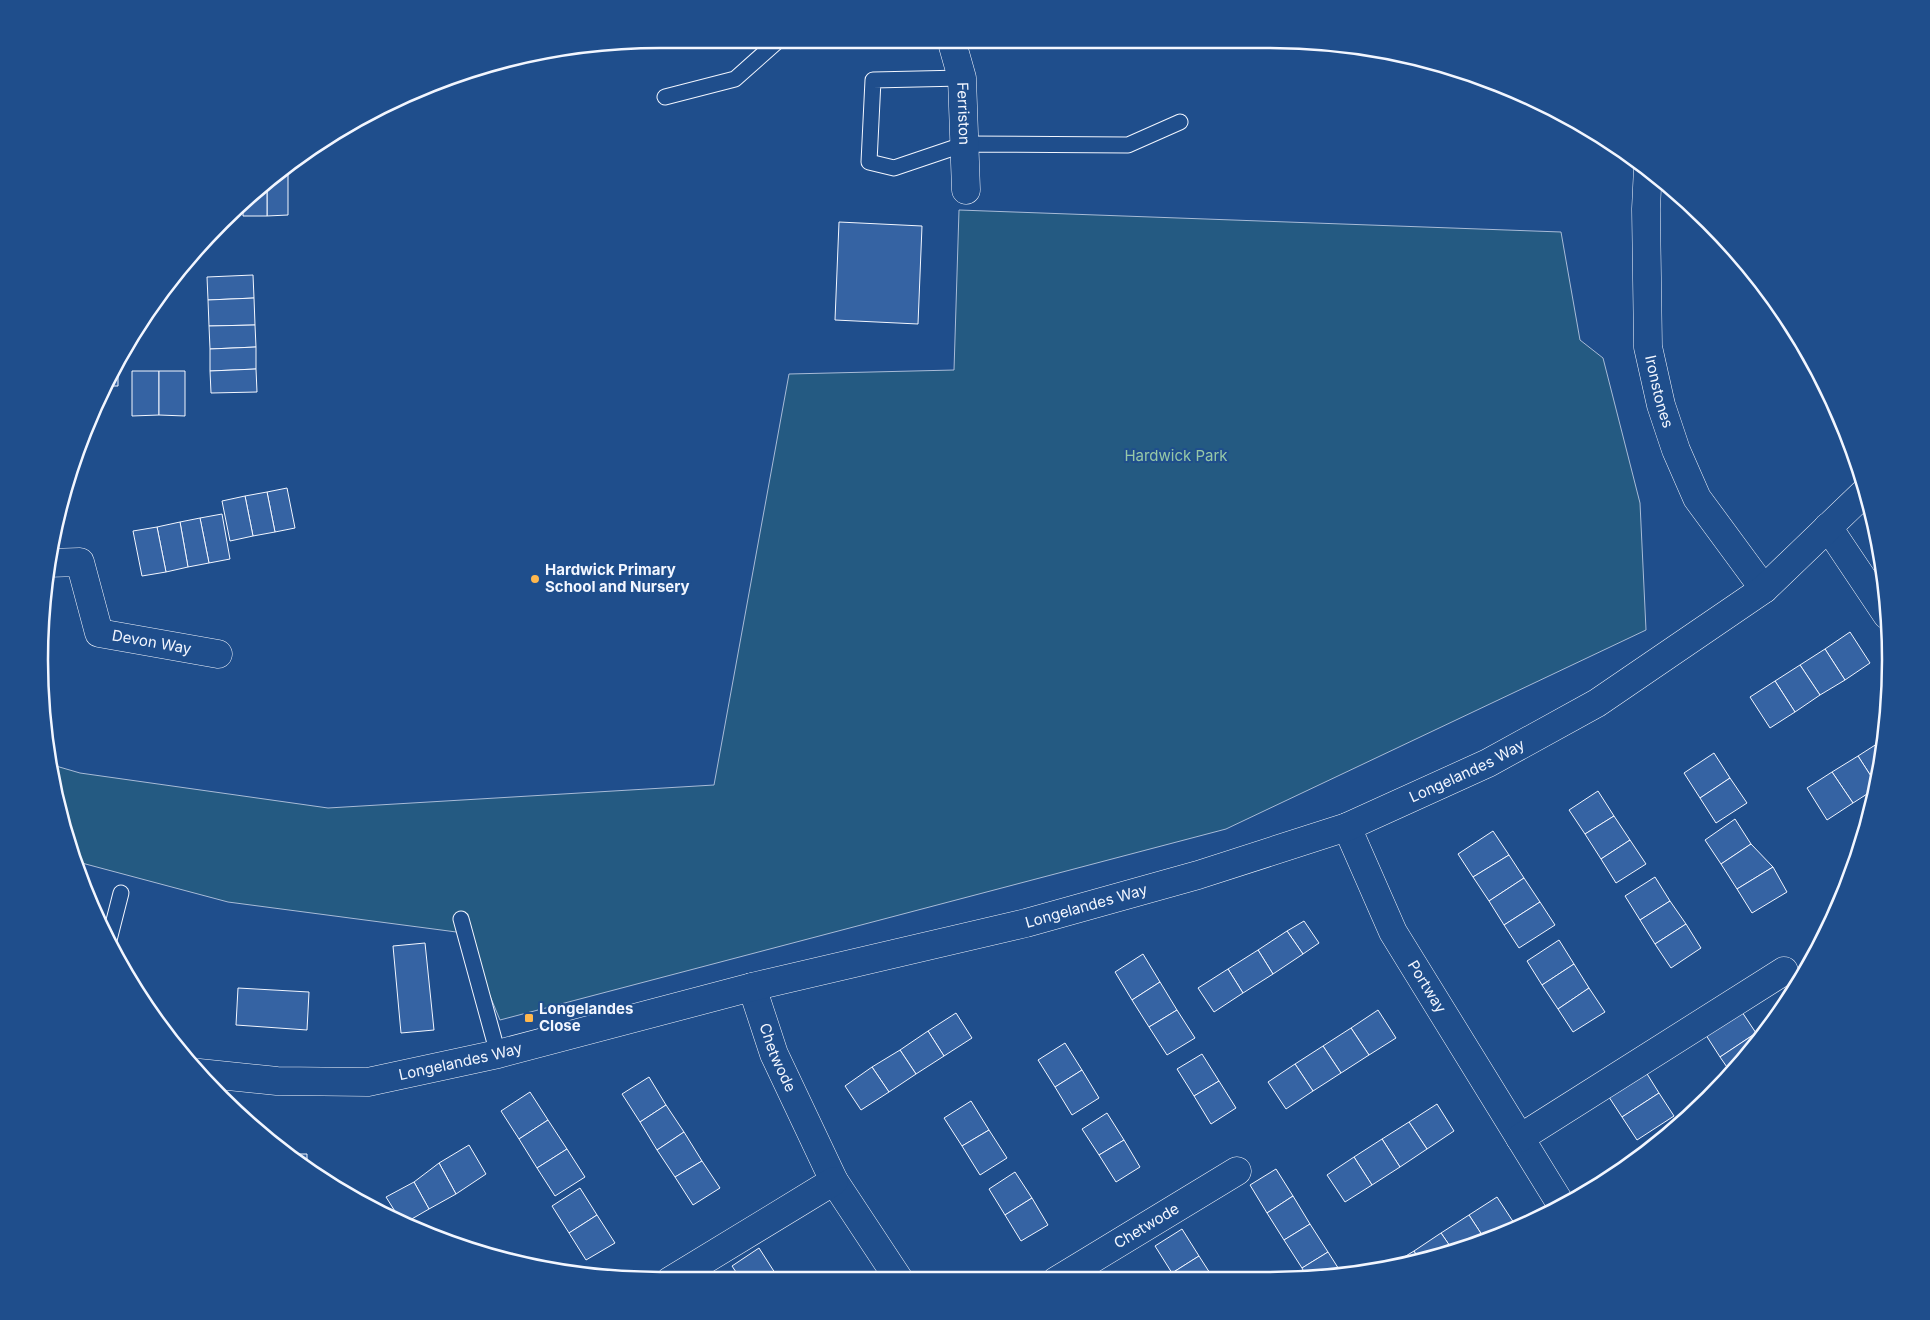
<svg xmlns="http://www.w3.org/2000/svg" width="1930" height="1320" viewBox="0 0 1930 1320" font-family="Inter,sans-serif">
<rect width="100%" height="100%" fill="#1f4e8c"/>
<polygon fill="#245a82" stroke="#a8bbd7" points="959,210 1561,232 1580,340 1603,358 1640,503 1646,630 1226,829 500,1020 464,933 228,902 78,862 51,781 49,764 80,773 328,808 714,785 789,374 954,370"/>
<g fill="#3563a3" stroke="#f2f6ff">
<polygon points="288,170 288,215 267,216 267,185 284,171"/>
<polygon points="267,185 267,216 243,216 243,207"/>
<polygon points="839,222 922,226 918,324 835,320"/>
<polygon points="253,275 254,298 208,300 207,277"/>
<polygon points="254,298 255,325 209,326 208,300"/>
<polygon points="255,325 256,347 210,349 209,326"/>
<polygon points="256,347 256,369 210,371 210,349"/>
<polygon points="118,358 118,386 104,386"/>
<polygon points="256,369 257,392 211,393 210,371"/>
<polygon points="132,371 159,371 159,415 132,416"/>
<polygon points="159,371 185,371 185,416 159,415"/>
<polygon points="287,488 295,528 275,532 267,492"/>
<polygon points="267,492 275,532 253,536 245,496"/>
<polygon points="245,496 253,536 230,541 222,501"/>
<polygon points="222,514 230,559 209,563 200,518"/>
<polygon points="200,518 209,563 188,567 180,522"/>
<polygon points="180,522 188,567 166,572 157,527"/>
<polygon points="157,527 166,572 142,576 133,531"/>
<polygon points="1850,632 1870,663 1845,680 1825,649"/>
<polygon points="1825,649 1845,680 1820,695 1800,665"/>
<polygon points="1800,665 1820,695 1795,712 1775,681"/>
<polygon points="1775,681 1795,712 1770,728 1750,697"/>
<polygon points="1883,740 1879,781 1878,787 1858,756"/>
<polygon points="1714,753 1730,778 1700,798 1684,773"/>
<polygon points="1858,756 1878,787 1853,803 1832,772"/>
<polygon points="1832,772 1853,803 1827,820 1807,788"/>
<polygon points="1730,778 1747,803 1716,823 1700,798"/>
<polygon points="1598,791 1614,816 1585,834 1569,810"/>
<polygon points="1614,816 1630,840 1601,859 1585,834"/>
<polygon points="1735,819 1751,844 1721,864 1705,840"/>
<polygon points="1493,831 1509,855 1473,877 1458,854"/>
<polygon points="1630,840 1646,864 1616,883 1601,859"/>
<polygon points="1751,844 1773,867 1737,889 1721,864"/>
<polygon points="1509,855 1524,878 1489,901 1473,877"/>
<polygon points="1773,867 1787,892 1752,913 1737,889"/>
<polygon points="1655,877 1670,901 1640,920 1625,896"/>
<polygon points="1524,878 1540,902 1504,925 1489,901"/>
<polygon points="1670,901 1686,924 1655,944 1640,920"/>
<polygon points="1540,902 1555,925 1519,948 1504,925"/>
<polygon points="1304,921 1319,943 1303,954 1287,931"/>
<polygon points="1686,924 1701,948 1671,968 1655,944"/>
<polygon points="1287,931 1303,954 1273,974 1258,950"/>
<polygon points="1559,940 1574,964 1542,985 1527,961"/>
<polygon points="425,943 434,1030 401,1033 393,946"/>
<polygon points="1258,950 1273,974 1243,993 1228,969"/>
<polygon points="1143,954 1160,982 1132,1000 1115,972"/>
<polygon points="1574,964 1589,988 1558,1009 1542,985"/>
<polygon points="1228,969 1243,993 1214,1012 1198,988"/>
<polygon points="1160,982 1177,1010 1149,1027 1132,1000"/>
<polygon points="238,988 309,992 307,1030 236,1025"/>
<polygon points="1589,988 1605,1012 1573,1032 1558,1009"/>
<polygon points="1740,1009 1756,1033 1720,1057 1704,1032"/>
<polygon points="1177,1010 1195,1038 1167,1055 1149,1027"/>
<polygon points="1378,1010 1396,1038 1369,1055 1351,1028"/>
<polygon points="956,1013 972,1038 944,1056 928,1031"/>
<polygon points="1351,1028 1369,1055 1341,1073 1323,1046"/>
<polygon points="928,1031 944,1056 916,1074 900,1050"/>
<polygon points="1756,1033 1759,1039 1731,1073 1720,1057"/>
<polygon points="1065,1043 1082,1070 1055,1087 1038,1060"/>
<polygon points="1323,1046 1341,1073 1313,1091 1295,1064"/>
<polygon points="900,1050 916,1074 889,1092 872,1067"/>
<polygon points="1202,1054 1219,1081 1194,1096 1177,1069"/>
<polygon points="1295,1064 1313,1091 1286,1109 1268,1082"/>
<polygon points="872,1067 889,1092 861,1110 845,1086"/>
<polygon points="1644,1069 1659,1093 1622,1117 1607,1094"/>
<polygon points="1082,1070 1099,1098 1072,1115 1055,1087"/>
<polygon points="649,1077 666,1105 640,1122 622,1094"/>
<polygon points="1219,1081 1236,1108 1211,1124 1194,1096"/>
<polygon points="530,1092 548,1120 519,1139 501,1111"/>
<polygon points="1659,1093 1674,1116 1637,1140 1622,1117"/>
<polygon points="971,1101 989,1130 962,1146 944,1118"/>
<polygon points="1437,1104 1454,1131 1427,1149 1409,1122"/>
<polygon points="666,1105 684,1132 657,1150 640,1122"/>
<polygon points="1107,1113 1124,1140 1099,1155 1082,1129"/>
<polygon points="548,1120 567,1149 537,1168 519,1139"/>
<polygon points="1409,1122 1427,1149 1400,1167 1382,1139"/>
<polygon points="989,1130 1007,1158 980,1175 962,1146"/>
<polygon points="684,1132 702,1161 675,1177 657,1150"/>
<polygon points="1382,1139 1400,1167 1372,1185 1354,1157"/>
<polygon points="1124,1140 1140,1167 1116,1182 1099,1155"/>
<polygon points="469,1145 486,1174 456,1194 439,1163"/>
<polygon points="567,1149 585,1177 555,1196 537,1168"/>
<polygon points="288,1154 307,1154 307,1170"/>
<polygon points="1354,1157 1372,1185 1345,1202 1327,1175"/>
<polygon points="702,1161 720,1188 693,1205 675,1177"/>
<polygon points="439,1163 456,1194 429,1209 414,1182"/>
<polygon points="1276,1169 1293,1196 1267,1213 1250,1185"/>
<polygon points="1015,1172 1032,1198 1005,1215 989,1189"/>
<polygon points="414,1182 429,1209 403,1224 386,1197"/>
<polygon points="580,1188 597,1215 569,1233 552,1206"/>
<polygon points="1293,1196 1310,1224 1284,1240 1267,1213"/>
<polygon points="1497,1197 1514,1223 1499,1233 1484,1238 1469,1215"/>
<polygon points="1032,1198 1048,1225 1021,1241 1005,1215"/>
<polygon points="597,1215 615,1243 586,1260 569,1233"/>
<polygon points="1469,1215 1484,1238 1452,1249 1441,1233"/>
<polygon points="1310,1224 1328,1252 1302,1268 1284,1240"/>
<polygon points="1182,1229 1199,1256 1172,1273 1155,1246"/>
<polygon points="1441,1233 1452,1249 1419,1260 1414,1251"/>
<polygon points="759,1248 777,1276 768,1281 742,1281 732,1266"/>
<polygon points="1414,1251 1419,1260 1387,1270 1386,1268"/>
<polygon points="1328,1252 1342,1274 1307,1278 1302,1268"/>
<polygon points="513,1253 520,1264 505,1259"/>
<polygon points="1199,1256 1215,1281 1177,1281 1172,1273"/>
</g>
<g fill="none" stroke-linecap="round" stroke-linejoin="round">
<g stroke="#f2f6ff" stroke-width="17">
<g id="service">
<polyline points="962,78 873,80 869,162 894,168 965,144 1128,145 1180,122"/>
<polyline points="665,97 735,79 780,39"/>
<polyline points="461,919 498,1054"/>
<polyline points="108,944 121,893"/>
</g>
</g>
<g stroke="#f2f6ff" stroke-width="29">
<g id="minor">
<path id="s1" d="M951,39L962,78L966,190"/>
<path id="s2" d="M1648,167L1646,209L1648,347L1661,405L1676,450L1697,498L1764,589"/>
<polyline points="1828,527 1887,615"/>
<path id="s3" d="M48,563L80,562L99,633L218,654"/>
<path id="s4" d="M1347,827L1393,932L1562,1206"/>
<path id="s5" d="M752,987L774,1054L834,1181L900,1281"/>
<path id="s6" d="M199,1073L277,1081L368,1082L498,1054L752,987L1026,923L1198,875L1347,827L1488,763L1597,703L1764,589L1865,492"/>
<polyline points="1520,1138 1784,971"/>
<polyline points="670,1281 834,1181"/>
<path id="s7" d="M1056,1281L1237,1171"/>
</g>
</g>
<use href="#service" stroke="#1f4e8c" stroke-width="15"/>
<use href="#minor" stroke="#1f4e8c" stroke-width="28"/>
</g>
<g fill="#ffb74d" stroke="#1f4e8c" stroke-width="2">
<circle cx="535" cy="579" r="5"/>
<rect x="524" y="1013" width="10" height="10" rx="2.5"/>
</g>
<g text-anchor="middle" stroke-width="4" stroke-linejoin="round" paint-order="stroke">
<g font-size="15" fill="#f2f6ff" stroke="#1f4e8c">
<text dy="5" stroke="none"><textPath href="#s1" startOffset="76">Ferriston</textPath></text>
<text dy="5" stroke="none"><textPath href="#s2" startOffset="226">Ironstones</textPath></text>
<text dy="5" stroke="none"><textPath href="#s3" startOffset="159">Devon Way</textPath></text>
<text dy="5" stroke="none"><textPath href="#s6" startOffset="1314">Longelandes Way</textPath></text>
<text dy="5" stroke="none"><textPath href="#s6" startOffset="909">Longelandes Way</textPath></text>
<text dy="5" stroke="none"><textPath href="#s4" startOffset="179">Portway</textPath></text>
<text dy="5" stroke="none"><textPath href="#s5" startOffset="75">Chetwode</textPath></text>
<text dy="5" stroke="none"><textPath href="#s6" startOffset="264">Longelandes Way</textPath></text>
<text dy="5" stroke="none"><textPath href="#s7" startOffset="106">Chetwode</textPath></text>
</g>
<g font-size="15" fill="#97c8a6" stroke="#1f4e8c">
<text x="1176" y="461">Hardwick Park</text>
</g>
<g font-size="15" font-weight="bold" fill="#f2f6ff" stroke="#1f4e8c" text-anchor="start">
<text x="545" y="575">Hardwick Primary<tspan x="545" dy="17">School and Nursery</tspan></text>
<text x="539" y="1014">Longelandes<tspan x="539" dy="17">Close</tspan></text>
</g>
</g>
<path d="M0 0H1930V1320H0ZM660 48H1270A612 612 0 0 1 1882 660V660A612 612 0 0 1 1270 1272H660A612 612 0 0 1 48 660V660A612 612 0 0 1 660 48Z" fill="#1f4e8c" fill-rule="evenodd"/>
<path fill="none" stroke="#f2f6ff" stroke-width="2.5" d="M660 48H1270A612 612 0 0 1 1882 660V660A612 612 0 0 1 1270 1272H660A612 612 0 0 1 48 660V660A612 612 0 0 1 660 48Z"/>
</svg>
